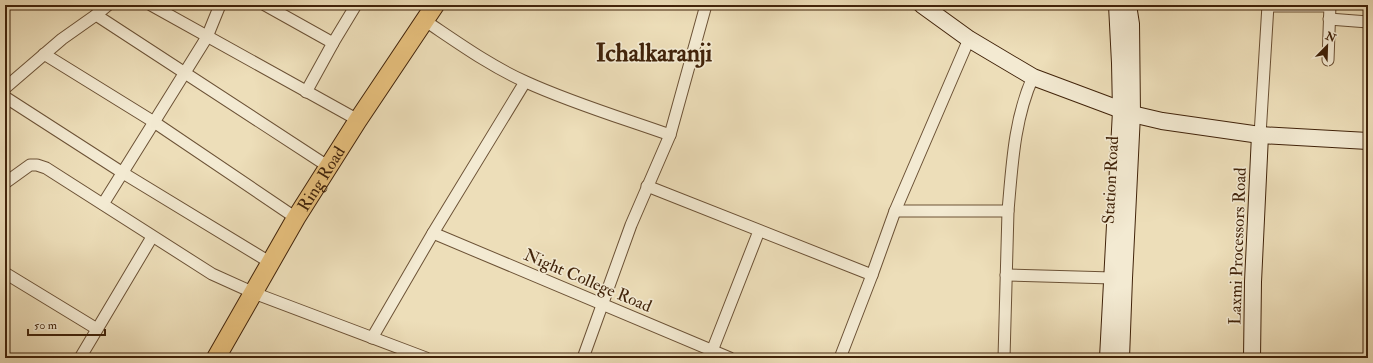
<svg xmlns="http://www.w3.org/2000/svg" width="1373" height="363" viewBox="0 0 1373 363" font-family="'IM FELL Double Pica',serif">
<rect width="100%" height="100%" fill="#eddeb9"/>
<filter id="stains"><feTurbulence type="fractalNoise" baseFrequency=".005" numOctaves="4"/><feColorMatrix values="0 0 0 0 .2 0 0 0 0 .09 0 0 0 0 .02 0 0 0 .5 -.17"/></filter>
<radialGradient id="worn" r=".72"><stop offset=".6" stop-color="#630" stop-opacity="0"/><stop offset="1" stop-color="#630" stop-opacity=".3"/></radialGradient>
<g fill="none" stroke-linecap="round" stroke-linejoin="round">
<g stroke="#6c5236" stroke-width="13">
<g id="street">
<polyline points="151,5 358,120"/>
<polyline points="265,5 333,43"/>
<polyline points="1268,6 1330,6"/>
<polyline points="96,15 108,5"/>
<polyline points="1329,19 1368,22"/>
<path d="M424,20C457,42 490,66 526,82C572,103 622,118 670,135"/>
<polyline points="44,54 154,122 296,218"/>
<polyline points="1328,60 1330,5"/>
<polyline points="5,88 62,39 96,15 329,167"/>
<polyline points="306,92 333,43 356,5"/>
<polyline points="5,97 123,173 271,263"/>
<polyline points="1260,135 1268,5"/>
<polyline points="5,183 30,165 37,165 46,168 212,274 254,293 426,358"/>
<polyline points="647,186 872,275"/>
<polyline points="103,204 207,37 220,5"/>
<path d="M895,211H1008C1012,166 1014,119 1033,77"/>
<polyline points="433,233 730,358"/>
<polyline points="5,273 97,329"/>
<polyline points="1006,275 1112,278"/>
<polyline points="372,338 433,233 525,82"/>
<polyline points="712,351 759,231"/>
<polyline points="80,358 152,237"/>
<polyline points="583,358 631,225 670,135 706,5"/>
<polyline points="840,358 872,275 895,211 969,39"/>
<polyline points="1004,358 1008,211"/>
</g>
</g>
<g stroke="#41230a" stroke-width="18">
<g id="secondary">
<polyline points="922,5 969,39 1033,77 1132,114 1162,121 1260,135 1368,141"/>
<polyline points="1108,358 1121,111 1120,63 1117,5"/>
<polyline points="1121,358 1124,278 1132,114 1131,24 1128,5"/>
<polyline points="1252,358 1253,282 1260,135"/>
</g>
</g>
<g stroke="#41230a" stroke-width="20">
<g id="primary">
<path id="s1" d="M216,358L296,218L358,120L435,5"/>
</g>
</g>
<use href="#street" stroke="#f3ead2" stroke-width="11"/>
<use href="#secondary" stroke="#f3ead2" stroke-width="16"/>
<use href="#primary" stroke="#e6bf7c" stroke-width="18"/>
</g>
<g text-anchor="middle" stroke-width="3.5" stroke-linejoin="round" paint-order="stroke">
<g font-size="17" fill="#41230a" stroke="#f3ead2">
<text dy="6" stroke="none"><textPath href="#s1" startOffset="208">Ring Road</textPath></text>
<text transform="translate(1110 180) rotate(-87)" y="6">Station Road</text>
<text transform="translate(1237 246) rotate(-88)" y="6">Laxmi Processors Road</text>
<text transform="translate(588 280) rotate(23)" y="6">Night College Road</text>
</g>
<g font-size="25" font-weight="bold" fill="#41230a" stroke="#f3ead2">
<text x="654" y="61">Ichalkaranji</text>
</g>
</g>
<rect width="1373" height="363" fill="none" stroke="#eddeb9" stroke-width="20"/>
<rect x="6" y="6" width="1361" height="351" fill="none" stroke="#41230a" stroke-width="2"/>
<rect x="10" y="10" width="1353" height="343" fill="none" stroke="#41230a"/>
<g transform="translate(1327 46) rotate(23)" stroke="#f3ead2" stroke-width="3" paint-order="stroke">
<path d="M0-3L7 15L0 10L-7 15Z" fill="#41230a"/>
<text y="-6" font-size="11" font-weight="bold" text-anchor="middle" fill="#41230a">N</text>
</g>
<path d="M28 329v6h77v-6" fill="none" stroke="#41230a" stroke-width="2"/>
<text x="34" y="329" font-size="12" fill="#41230a" stroke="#f3ead2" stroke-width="3" paint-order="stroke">50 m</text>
<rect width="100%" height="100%" filter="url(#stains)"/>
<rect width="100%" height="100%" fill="url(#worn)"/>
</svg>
